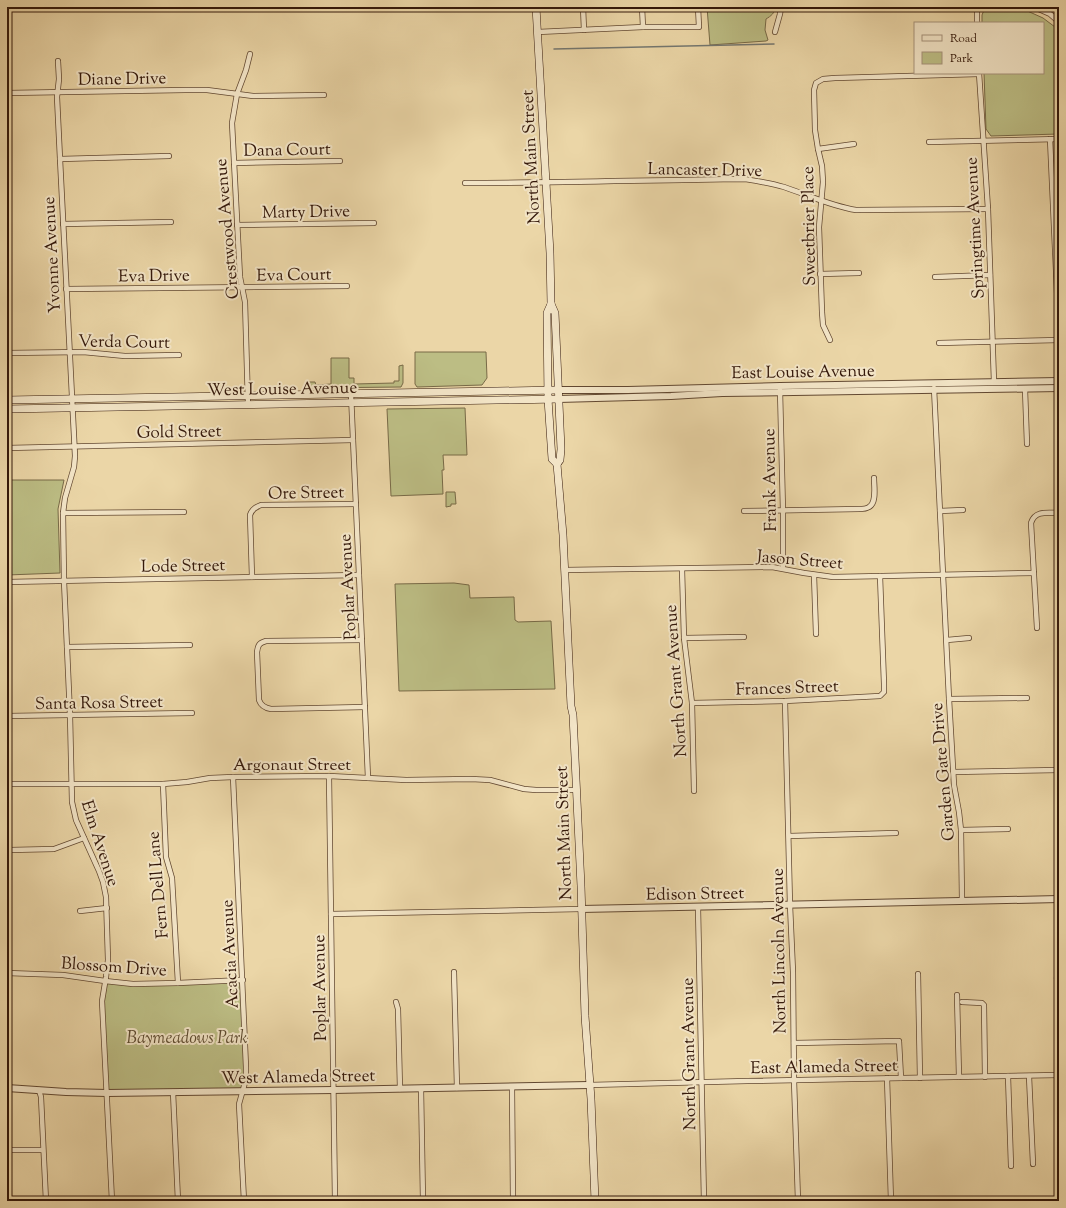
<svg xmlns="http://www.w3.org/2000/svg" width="1066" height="1208" viewBox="0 0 1066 1208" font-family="'Sorts Mill Goudy',serif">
<rect width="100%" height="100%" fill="#ebd6a7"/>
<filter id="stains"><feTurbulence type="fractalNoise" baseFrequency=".005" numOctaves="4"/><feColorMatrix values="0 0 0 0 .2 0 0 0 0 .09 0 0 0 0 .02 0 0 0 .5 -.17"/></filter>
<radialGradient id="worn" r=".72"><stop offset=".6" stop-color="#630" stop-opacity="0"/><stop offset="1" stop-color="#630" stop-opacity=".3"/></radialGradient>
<g fill="#bcbd84" stroke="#786a47">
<path d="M707,7H775C775,13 771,16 766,19L765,30L768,40L766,41L710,45Z"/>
<polygon points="1023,9 1043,18 1059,30 1059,134 991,136 986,129 984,73 1043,73 1043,23 982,23 982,15 984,10"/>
<polygon points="415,352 486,352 487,378 482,385 417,387 415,384"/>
<polygon points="331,358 349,358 349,378 354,378 354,384 394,383 394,381 399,381 399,366 403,365 403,383 401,387 309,388 309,382 315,382 316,385 331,384"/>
<polygon points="465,408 467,455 443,455 444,470 442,470 443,494 391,496 387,409"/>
<polygon points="7,480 64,480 58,509 60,573 7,575"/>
<polygon points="446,492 455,492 456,504 451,504 451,506 446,507"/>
<polygon points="454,583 469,585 470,598 514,597 515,620 518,622 551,621 555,689 399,691 395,584"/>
<polygon points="243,980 246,1067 242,1091 107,1093 102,1001 105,981 133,984"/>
</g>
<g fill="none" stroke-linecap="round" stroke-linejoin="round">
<polyline stroke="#747770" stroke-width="1.5" points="554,49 774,44"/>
<g stroke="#624831" stroke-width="6">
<g id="minor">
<polyline points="583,7 584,30"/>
<polyline points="642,7 643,27"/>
<polyline points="977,7 977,23"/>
<polyline points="1034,7 1050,14 1059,22"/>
<polyline points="538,32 643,27 699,27 698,7"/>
<polyline points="775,32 780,14 781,7"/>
<polyline points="58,61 59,79 57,97 60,159 75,456 74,467 65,498 63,513 64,581 70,715 72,802 76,820 99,871 103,882 106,897 108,960 106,977 102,1001 112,1201"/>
<polyline points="979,73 988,209 994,382"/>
<polyline points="7,93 185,90 207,90 253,96 324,95"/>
<polyline points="1050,139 1059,337"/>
<polyline points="929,142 1059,139"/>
<polyline points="818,149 854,144"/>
<polyline points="60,159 169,156"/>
<polyline points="234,163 340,161"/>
<path d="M465,183C558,183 651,180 744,179C757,181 771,183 784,187C808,195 831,206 856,210L988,209"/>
<polyline points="63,224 171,222"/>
<polyline points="237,225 374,223"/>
<polyline points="820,274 859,273"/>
<polyline points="935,277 990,275"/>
<polyline points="66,289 347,286"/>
<polyline points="830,340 823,325 822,312 819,227 823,182 822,166 818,149 815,130 814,90 816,83 823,79 835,78 979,74"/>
<polyline points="939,343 1059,340"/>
<polyline points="7,353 83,352 125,356 179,355"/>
<polyline points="934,388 949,699 954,785 959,812 961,830 962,901"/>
<polyline points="1025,389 1027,444"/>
<polyline points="780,390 783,511 783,568"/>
<polyline points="351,394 368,778"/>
<polyline points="248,404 245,302 240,277 232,123 237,94 246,70 250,54"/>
<polyline points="7,448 353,440"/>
<path d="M744,511L859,509C862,509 866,509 869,507C877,503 874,486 874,478"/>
<polyline points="940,511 963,510"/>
<polyline points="63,513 184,512"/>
<polyline points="682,569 684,638 692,703 694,791"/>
<polyline points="564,570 772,567 804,573 833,577 1034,573"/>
<polyline points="814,575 816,634"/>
<path d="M252,577L250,515C252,509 256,507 261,505L356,504"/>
<polyline points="7,582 359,575"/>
<path d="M1037,628L1031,523C1035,510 1048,513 1059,513"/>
<polyline points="684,638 744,637"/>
<path d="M362,640L266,641C259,643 258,645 257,652L259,700C261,706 265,708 271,709L365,707"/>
<polyline points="947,640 969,638"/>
<polyline points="67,647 190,645"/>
<polyline points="949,699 1027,698"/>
<polyline points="785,701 790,905 793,972 794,1080 798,1201"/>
<polyline points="692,703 785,701 880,696 884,692 884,684 880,576"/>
<polyline points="7,716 192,713"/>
<polyline points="954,772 1059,770"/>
<polyline points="329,776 335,1201"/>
<polyline points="233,777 246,1067 246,1079 239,1104 244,1201"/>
<polyline points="7,784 163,784 187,782 210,778 233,777 329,776 406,780 471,779 490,780 524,789 536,790 576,790"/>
<polyline points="163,784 166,857 172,878 178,983"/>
<polyline points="961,830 1008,829"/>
<polyline points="789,836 896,833"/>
<polyline points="7,851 10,850 54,849 84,838"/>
<polyline points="698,907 704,1201"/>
<polyline points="80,911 107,908"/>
<polyline points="331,914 581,909"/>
<polyline points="7,931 9,973"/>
<polyline points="454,972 457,1088"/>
<polyline points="7,973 63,975 105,981 133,984 178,983 243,980"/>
<polyline points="918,974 920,1078"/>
<polyline points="1057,978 1059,976"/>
<polyline points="957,995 959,1077"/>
<polyline points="396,1002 398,1009 400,1089"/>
<polyline points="962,1002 982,1003 984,1005 985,1077"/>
<polyline points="794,1043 899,1041 901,1078"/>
<polyline points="1008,1076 1011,1166"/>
<polyline points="1029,1076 1033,1164"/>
<polyline points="887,1078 891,1201"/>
<polyline points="589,1085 747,1081 1059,1075"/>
<polyline points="512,1087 513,1201"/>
<polyline points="421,1088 423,1201"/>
<polyline points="39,1090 41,1097 46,1201"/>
<polyline points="173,1092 178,1201"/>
<polyline points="7,1150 43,1150"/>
</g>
</g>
<g stroke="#624831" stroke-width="8">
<g id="tertiary">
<polyline points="558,390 628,390 780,386 1059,381"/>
<polyline points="558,399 671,396 722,393 1059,388"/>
<polyline points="581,909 1059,899"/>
<polyline points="7,1088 66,1092 107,1093 333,1090 589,1085"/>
</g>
</g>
<g stroke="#34180a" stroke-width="8">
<g id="secondary">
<polyline points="536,7 550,253 551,304 555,313 561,449 560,460 557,464 563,535 571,706 573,715 581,886 585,1016 591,1099 595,1201"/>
<polyline points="551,304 547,313 548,399 552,459 557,464"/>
<polyline points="7,400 558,390"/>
<polyline points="7,409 558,399"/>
</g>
</g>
<use href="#minor" stroke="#f2e4c6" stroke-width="4.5"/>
<use href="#tertiary" stroke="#f2e4c6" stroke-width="6"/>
<use href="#secondary" stroke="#f2e4c6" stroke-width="7"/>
</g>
<g text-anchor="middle" stroke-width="4" stroke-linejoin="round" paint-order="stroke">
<g font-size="17" fill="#34180a" stroke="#f2e4c6">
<text transform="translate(122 78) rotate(-1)" y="6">Diane Drive</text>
<text transform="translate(287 149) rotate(-1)" y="6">Dana Court</text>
<text transform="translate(530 157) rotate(-93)" y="6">North Main Street</text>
<text transform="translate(705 169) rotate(1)" y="6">Lancaster Drive</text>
<text transform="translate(306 211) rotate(-1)" y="6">Marty Drive</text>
<text transform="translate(808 226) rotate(-91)" y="6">Sweetbrier Place</text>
<text transform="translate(974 228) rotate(-93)" y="6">Springtime Avenue</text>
<text transform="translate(226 229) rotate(-95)" y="6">Crestwood Avenue</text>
<text transform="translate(51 255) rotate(-93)" y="6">Yvonne Avenue</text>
<text transform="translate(294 274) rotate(-1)" y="6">Eva Court</text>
<text transform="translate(154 275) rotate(-1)" y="6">Eva Drive</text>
<text transform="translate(124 341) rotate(1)" y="6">Verda Court</text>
<text transform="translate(803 371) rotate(-1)" y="6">East Louise Avenue</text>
<text transform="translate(282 388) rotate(-1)" y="6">West Louise Avenue</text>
<text transform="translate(179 431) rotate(-1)" y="6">Gold Street</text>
<text transform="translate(769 480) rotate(-91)" y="6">Frank Avenue</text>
<text transform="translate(306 492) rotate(-1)" y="6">Ore Street</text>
<text transform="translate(800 559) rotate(5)" y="6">Jason Street</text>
<text transform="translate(183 565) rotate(-1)" y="6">Lode Street</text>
<text transform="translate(347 587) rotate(-93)" y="6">Poplar Avenue</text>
<text transform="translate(675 681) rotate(-94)" y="6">North Grant Avenue</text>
<text transform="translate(787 687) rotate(-2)" y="6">Frances Street</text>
<text transform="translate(99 702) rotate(-1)" y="6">Santa Rosa Street</text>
<text x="292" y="770">Argonaut Street</text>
<text transform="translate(942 772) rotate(-95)" y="6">Garden Gate Drive</text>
<text transform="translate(563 833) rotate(-92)" y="6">North Main Street</text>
<text transform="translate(101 843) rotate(72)" y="6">Elm Avenue</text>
<text transform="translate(157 885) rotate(-95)" y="6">Fern Dell Lane</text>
<text transform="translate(695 893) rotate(-1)" y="6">Edison Street</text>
<text transform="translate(778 951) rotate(-91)" y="6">North Lincoln Avenue</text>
<text transform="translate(229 954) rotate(-93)" y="6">Acacia Avenue</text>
<text transform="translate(114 966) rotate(4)" y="6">Blossom Drive</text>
<text transform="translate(319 988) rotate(-91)" y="6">Poplar Avenue</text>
<text transform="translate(688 1054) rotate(-91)" y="6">North Grant Avenue</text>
<text transform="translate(824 1066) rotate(-1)" y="6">East Alameda Street</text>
<text transform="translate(298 1076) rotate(-1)" y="6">West Alameda Street</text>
</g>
<g font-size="17" font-style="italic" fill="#5d4a2f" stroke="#f2e4c6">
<text x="187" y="1043">Baymeadows Park</text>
</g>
</g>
<rect width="1066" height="1208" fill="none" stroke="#ebd6a7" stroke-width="24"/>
<rect x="8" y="8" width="1050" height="1192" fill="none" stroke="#34180a" stroke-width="2"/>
<rect x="12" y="12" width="1042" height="1184" fill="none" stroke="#34180a"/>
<rect x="914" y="22" width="130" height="52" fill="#f2e4c6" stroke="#a6927b"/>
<rect x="922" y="35" width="20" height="6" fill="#f2e4c6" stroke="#a6927b"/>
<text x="950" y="42" font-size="12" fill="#34180a">Road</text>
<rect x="922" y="52" width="20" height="12" fill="#bcbd84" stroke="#a6927b"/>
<text x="950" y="62" font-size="12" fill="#34180a">Park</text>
<rect width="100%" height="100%" filter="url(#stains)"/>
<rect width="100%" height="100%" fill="url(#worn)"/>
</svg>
